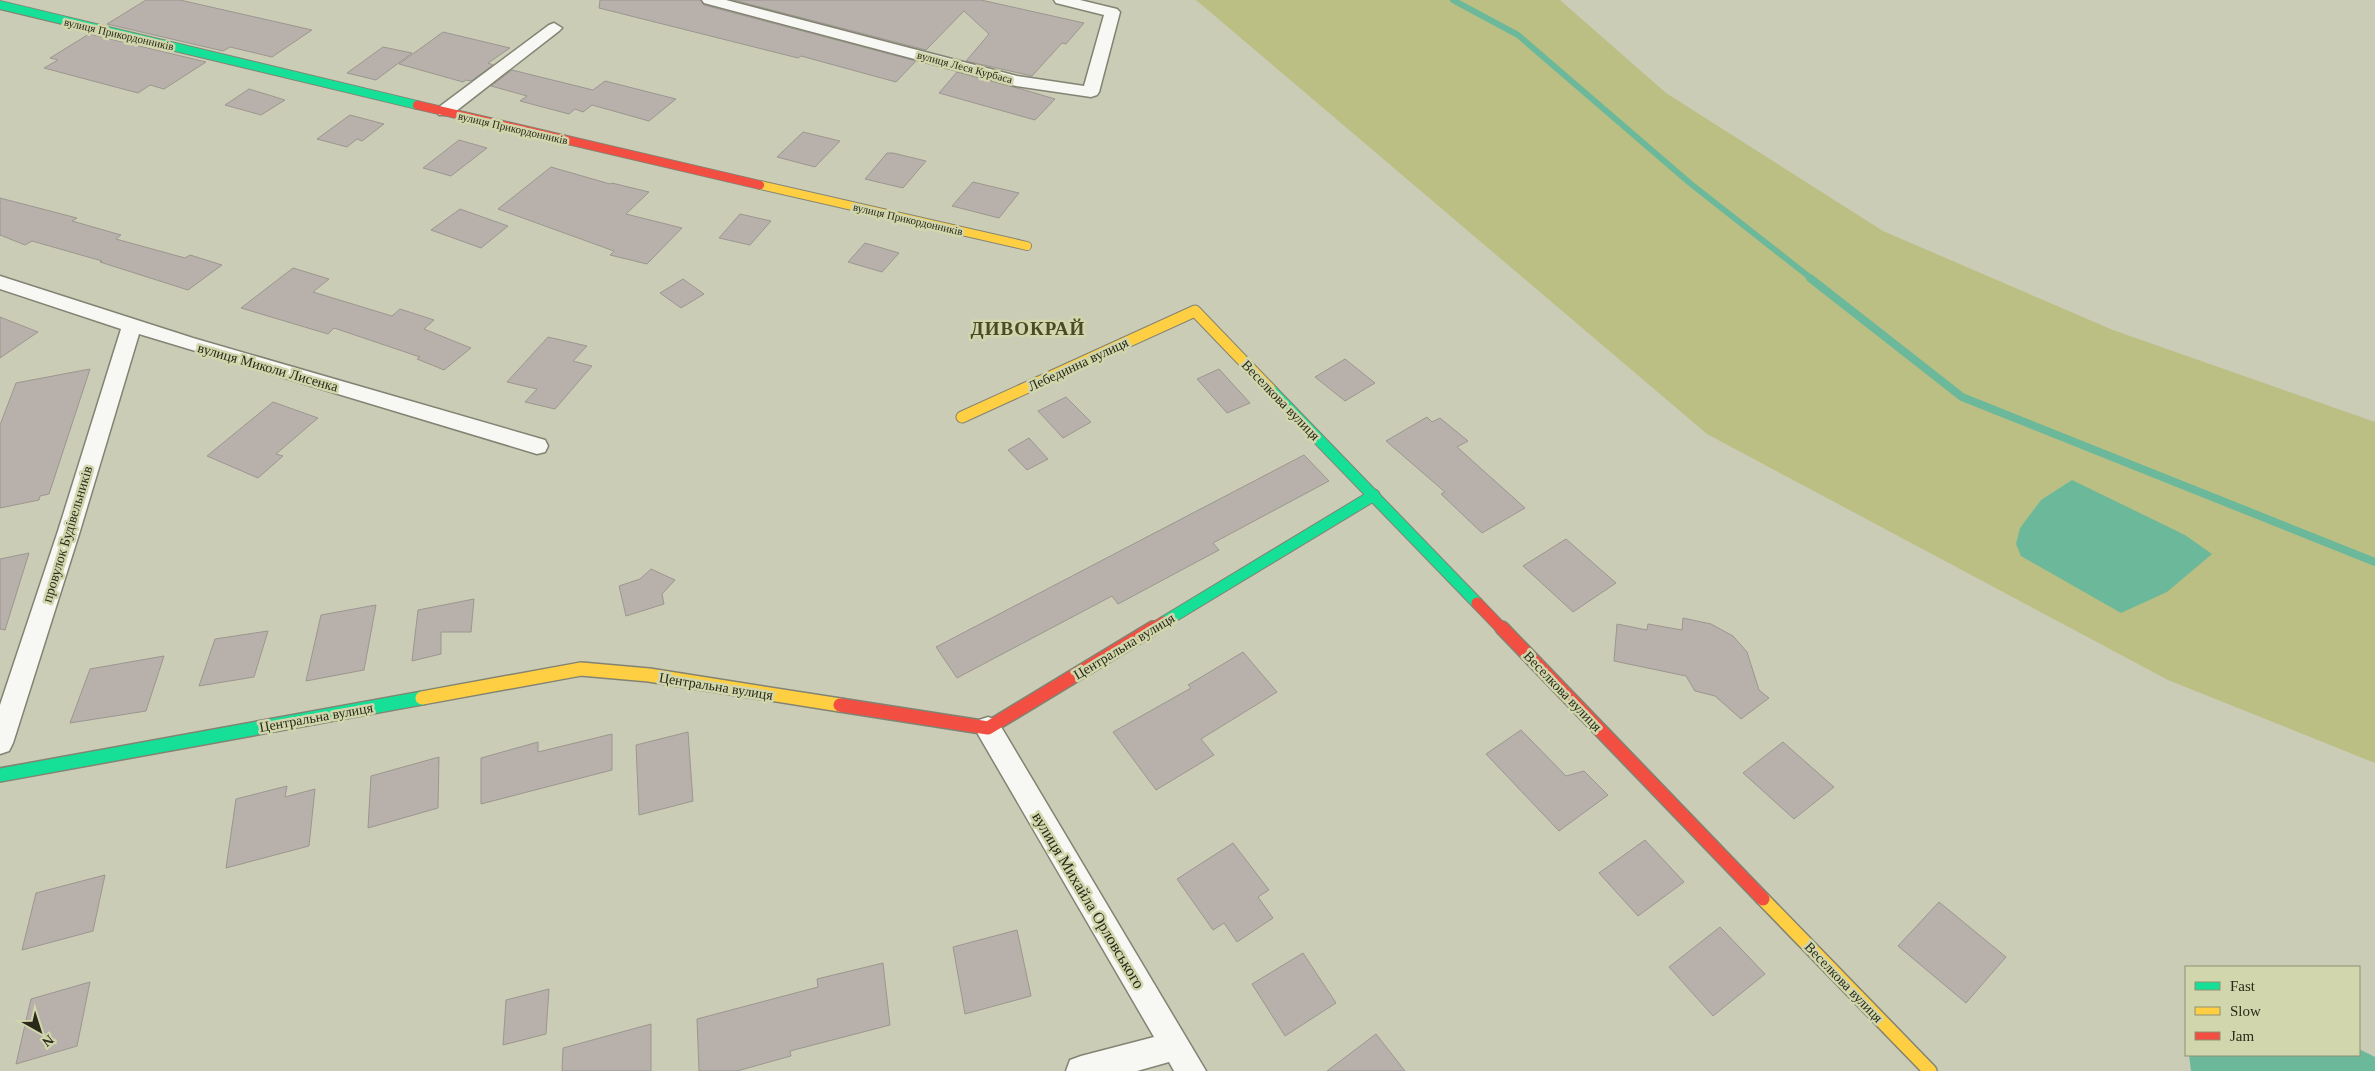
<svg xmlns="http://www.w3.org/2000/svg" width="2375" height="1071" viewBox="0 0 2375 1071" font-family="Georgia,serif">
<rect width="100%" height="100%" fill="#caccb6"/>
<polygon fill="#bcbf83" points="1196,0 1560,0 1666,93 1883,231 2113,330 2375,422 2375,763 2168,680 1707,434"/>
<g fill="#6cb89b">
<polygon points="2072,480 2185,535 2212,554 2167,592 2121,613 2021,556 2016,544 2020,528 2041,500"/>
<polygon points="2359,1049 2375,1057 2375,1071 2191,1071 2189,1055 2359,1055"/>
</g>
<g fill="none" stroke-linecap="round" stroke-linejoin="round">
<polyline stroke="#6cb89b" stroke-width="6" points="1453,0 1518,35 1691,184 1812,279"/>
<polyline stroke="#6cb89b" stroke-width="8" points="1810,278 1962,397 2375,562"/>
</g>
<g fill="#b8b1ab" stroke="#9c968f">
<polygon points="146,0 180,0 312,30 272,57 230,47 223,51 107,24"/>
<polygon points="600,0 700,0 704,5 916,61 896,82 801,56 798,58 599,8"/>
<polygon points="733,0 981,0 1084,23 1066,44 1062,43 1032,76 966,61 989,34 964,11 926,50"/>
<polygon points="443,32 510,48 488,63 493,65 471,81 466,80 463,82 399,64"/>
<polygon points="89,34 206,62 164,89 150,85 138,93 44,68 58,60 50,58"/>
<polygon points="383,47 412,53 376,80 347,73"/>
<polygon points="512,70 593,90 605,81 676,99 649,121 592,105 583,112 575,109 569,114 520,101 527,96 491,86"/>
<polygon points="957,72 1021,89 1055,99 1035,120 939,93"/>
<polygon points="249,89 285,100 261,115 225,105"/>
<polygon points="350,115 384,124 362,141 357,139 347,147 317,139"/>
<polygon points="803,132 840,141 815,167 777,157"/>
<polygon points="459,140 487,148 451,176 423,168"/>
<polygon points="887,153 893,153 926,161 903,188 865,179"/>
<polygon points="551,167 610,184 612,183 649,192 626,214 682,228 647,264 610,255 614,251 498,209"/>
<polygon points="973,182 1019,193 999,218 952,206"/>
<polygon points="0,198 77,218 72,221 121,235 116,239 185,258 190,255 222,265 188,290 100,262 102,261 32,241 25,245 0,235"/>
<polygon points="460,209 508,226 481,248 431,230"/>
<polygon points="740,214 771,221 750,245 719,238"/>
<polygon points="865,243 899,253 882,272 848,262"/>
<polygon points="293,268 329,279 313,292 392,316 400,309 434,320 424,329 471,348 444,370 417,359 420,357 334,328 328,334 241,308"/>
<polygon points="683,279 704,294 681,308 660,293"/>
<polygon points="0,317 38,332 0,358"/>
<polygon points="548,337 587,346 573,361 592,366 555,409 525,402 537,389 507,382"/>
<polygon points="1345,359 1375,383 1345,401 1315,377"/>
<polygon points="90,369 49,494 40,496 39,500 0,508 0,425 16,383"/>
<polygon points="1219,369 1250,403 1227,413 1197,379"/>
<polygon points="1066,397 1091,422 1063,438 1038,411"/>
<polygon points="273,402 318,418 276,454 283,456 258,478 207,456"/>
<polygon points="1427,417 1432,422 1440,418 1468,441 1457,447 1525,508 1482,533 1441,494 1445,492 1386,441"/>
<polygon points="1029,438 1048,459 1027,470 1008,450"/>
<polygon points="1304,455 1329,481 1213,543 1219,550 1118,604 1112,596 957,678 936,647"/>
<polygon points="1566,539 1616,583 1573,612 1523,566"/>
<polygon points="29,553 5,630 0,629 0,559"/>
<polygon points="651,569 675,580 662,594 664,604 626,616 619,586 640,579"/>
<polygon points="474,599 471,632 441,632 441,654 412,661 418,610"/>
<polygon points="376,605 364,670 306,681 321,615"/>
<polygon points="1683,618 1711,624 1733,636 1747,652 1759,690 1769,698 1741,719 1715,696 1695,691 1686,676 1614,661 1617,624 1647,630 1648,624 1682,630"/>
<polygon points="268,631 254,677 199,686 215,639"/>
<polygon points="1243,652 1277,692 1201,739 1214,755 1156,790 1113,732 1191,688 1188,685"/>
<polygon points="164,656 146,711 70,723 90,669"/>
<polygon points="1521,730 1566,776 1584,771 1608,795 1559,831 1486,754"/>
<polygon points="688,732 693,801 639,815 636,745"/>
<polygon points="612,734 612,770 481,804 481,758 538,742 538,752"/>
<polygon points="1783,742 1834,787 1794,819 1743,773"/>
<polygon points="439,757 438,808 368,828 371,776"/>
<polygon points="287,786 285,797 315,789 309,846 226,868 236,799"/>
<polygon points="1645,840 1684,882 1638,916 1599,873"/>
<polygon points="1233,843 1269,890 1258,897 1273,918 1237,942 1224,923 1213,930 1177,879"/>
<polygon points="105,875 93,931 22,950 36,893"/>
<polygon points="1939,902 2006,957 1966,1003 1898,946"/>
<polygon points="1720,927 1765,974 1713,1016 1669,967"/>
<polygon points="1017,930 1031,996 965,1014 953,947"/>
<polygon points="1303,953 1336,1003 1285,1036 1252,984"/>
<polygon points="883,963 890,1025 790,1051 791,1056 737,1071 699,1071 697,1019 818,987 817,979"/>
<polygon points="90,982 77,1046 16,1064 31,999"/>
<polygon points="549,989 546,1034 503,1045 506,1000"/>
<polygon points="651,1024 651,1071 562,1071 563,1048"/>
<polygon points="1376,1034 1405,1071 1327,1071"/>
</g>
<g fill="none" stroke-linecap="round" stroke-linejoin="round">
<g stroke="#828372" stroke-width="3">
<g id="street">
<polygon points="702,0 726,0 1017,76 1084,86 1104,15 1056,3 1054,0 1080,0 1117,9 1120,12 1099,92 1097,95 1091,97 1016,86 704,3"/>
<polygon points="554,23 562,28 559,31 451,115 439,115 437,111 439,107 549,25"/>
<polygon points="0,276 193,338 545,440 548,446 545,452 537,454 139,334 80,531 13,743 9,751 0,754 0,705 58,531 121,329 0,289"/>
<polygon points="988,717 997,720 1206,1071 1174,1071 1169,1062 1137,1071 1066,1071 1070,1060 1081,1056 1154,1037 979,736 975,728 979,720"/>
</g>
</g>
<g stroke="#828372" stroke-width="10">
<polyline id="fast-far2" points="0,5 417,105"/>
</g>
<g stroke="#828372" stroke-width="13">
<g id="fast-far1">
<polyline points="1270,389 1477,603"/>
<polyline points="1164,622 1374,495"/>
</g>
</g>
<g stroke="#828372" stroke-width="16">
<polyline id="fast" points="0,775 422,698"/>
</g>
<g stroke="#828372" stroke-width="10">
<polyline id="slow-far2" points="760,185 1027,246"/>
</g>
<g stroke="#828372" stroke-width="13">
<polyline id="slow-far1" points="962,417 1195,311 1270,389"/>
</g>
<g stroke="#828372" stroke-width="16">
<g id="slow">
<polyline points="422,698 581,669 649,675 840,705"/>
<polyline points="1763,899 1930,1071"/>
</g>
</g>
<g stroke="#828372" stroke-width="10">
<polyline id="jam-far2" points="417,105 760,185"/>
</g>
<g stroke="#828372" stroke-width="13">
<g id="jam-far1">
<polyline points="1477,603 1503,630"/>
<polyline points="1151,630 1164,622"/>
</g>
</g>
<g stroke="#828372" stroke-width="16">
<g id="jam">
<polyline points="1502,628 1763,899"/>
<polyline points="840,705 988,728 1153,628"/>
</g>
</g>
<use href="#street" fill="#f7f7f4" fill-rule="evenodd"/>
<use href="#fast-far2" stroke="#16e098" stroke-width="8"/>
<use href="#fast-far1" stroke="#16e098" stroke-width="11"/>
<use href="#fast" stroke="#16e098" stroke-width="13"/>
<use href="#slow-far2" stroke="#ffcf43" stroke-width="8"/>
<use href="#slow-far1" stroke="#ffcf43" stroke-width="11"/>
<use href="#slow" stroke="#ffcf43" stroke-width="13"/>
<use href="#jam-far2" stroke="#f24e42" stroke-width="8"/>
<use href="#jam-far1" stroke="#f24e42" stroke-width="11"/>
<use href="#jam" stroke="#f24e42" stroke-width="13"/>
</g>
<g text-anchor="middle" stroke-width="5" stroke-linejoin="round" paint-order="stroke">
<g font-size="11" fill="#292a1a" stroke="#d2d6ac">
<text transform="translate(119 34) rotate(13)" y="4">вулиця Прикордонників</text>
<text transform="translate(965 67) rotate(15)" y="4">вулиця Леся Курбаса</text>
<text transform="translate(513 128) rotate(13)" y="4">вулиця Прикордонників</text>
<text transform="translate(908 219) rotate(13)" y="4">вулиця Прикордонників</text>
</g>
<g font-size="14" fill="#292a1a" stroke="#d2d6ac">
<text transform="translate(1078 364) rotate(-25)" y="5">Лебединна вулиця</text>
<text transform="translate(268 367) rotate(16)" y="5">вулиця Миколи Лисенка</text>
<text transform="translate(1281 400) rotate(46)" y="5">Веселкова вулиця</text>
<text transform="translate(67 534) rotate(-73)" y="5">провулок Будівельників</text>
<text transform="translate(1124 646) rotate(-31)" y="5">Центральна вулиця</text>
<text transform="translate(716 686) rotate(9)" y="5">Центральна вулиця</text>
<text transform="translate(1563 691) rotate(46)" y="5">Веселкова вулиця</text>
<text transform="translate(316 717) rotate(-10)" y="5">Центральна вулиця</text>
<text transform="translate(1844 982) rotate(46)" y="5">Веселкова вулиця</text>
</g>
<g font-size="16" fill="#292a1a" stroke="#d2d6ac">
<text transform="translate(1089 900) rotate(59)" y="6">вулиця Михайла Орловського</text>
</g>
<g font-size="19" font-weight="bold" letter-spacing="1" fill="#494b26" stroke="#d2d6ac">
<text x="1028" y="335">ДИВОКРАЙ</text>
</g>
</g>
<rect x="2185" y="966" width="175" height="90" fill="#d2d6ac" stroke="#8e9172"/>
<rect x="2195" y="982" width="25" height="8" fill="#16e098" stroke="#8e9172"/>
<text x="2230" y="991" font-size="15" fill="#292a1a">Fast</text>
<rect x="2195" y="1007" width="25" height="8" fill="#ffcf43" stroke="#8e9172"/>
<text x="2230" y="1016" font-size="15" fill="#292a1a">Slow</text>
<rect x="2195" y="1032" width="25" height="8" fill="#f24e42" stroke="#8e9172"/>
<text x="2230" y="1041" font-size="15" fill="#292a1a">Jam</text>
<g transform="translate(40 1031) rotate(141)" stroke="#d2d6ac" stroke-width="4" paint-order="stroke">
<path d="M0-4L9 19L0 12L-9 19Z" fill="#292a1a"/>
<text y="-8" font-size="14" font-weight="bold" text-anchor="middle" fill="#292a1a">N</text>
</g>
</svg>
